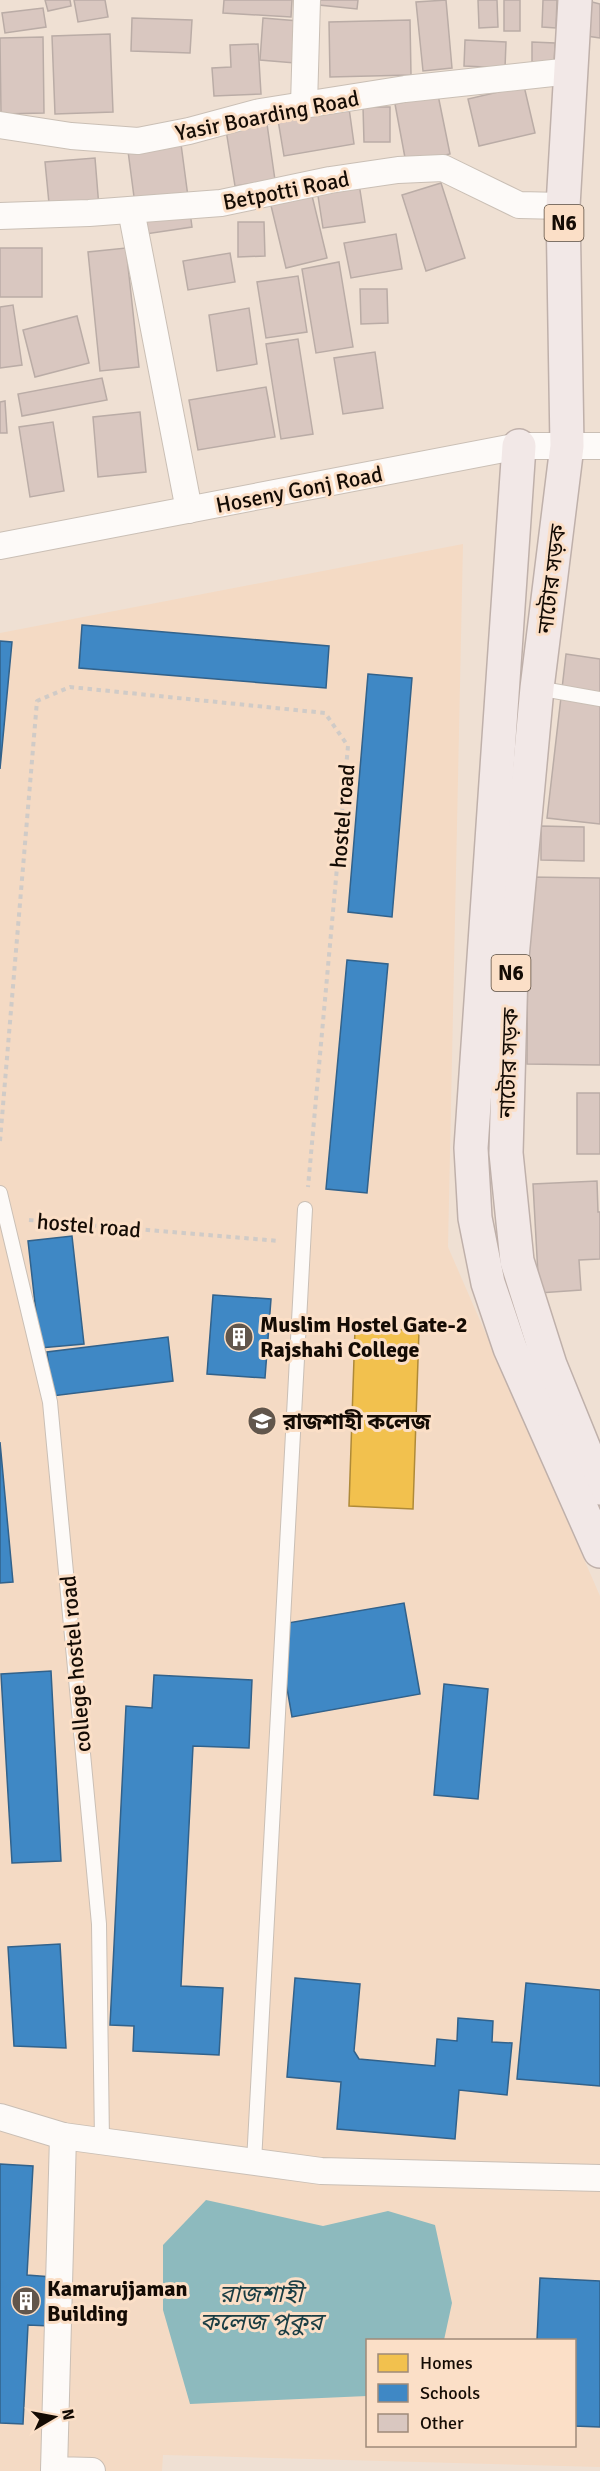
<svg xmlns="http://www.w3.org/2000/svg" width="600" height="2471" viewBox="0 0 600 2471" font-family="Signika,'Noto Sans Bengali',sans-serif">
<rect width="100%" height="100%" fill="#efe0d3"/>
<path fill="#f4dac4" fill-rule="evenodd" d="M463,544L448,1247L600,1596V2467L163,2455L162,2471H0V633ZM368,2340H574V2446H368Z"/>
<polygon fill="#8dbabe" points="206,2200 323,2226 388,2211 435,2225 452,2303 444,2340 368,2340 367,2396 190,2404 163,2310 163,2245"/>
<polygon fill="#f2c14e" stroke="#af8a38" stroke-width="1.5" points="355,1329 419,1330 413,1509 349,1506"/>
<g fill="#3f88c5" stroke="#32628b" stroke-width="1.5">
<polygon points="82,625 329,646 326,688 79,668"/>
<polygon points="0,641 12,642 0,769"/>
<polygon points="368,674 412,678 392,917 348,912"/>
<polygon points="347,960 388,964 367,1193 326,1189"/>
<polygon points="72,1236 84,1344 40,1348 28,1241"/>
<polygon points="213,1295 271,1299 265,1378 207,1374"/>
<polygon points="168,1337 173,1381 52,1396 47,1352"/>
<polygon points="0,1442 13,1582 0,1583"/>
<polygon points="404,1603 420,1694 292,1717 276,1625"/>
<polygon points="51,1671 61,1861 12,1863 1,1674"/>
<polygon points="154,1675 252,1680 249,1748 193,1746 181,1986 223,1988 219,2055 133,2051 134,2026 110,2025 126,1706 152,1708"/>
<polygon points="444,1684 488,1689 478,1799 434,1795"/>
<polygon points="60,1944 66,2048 14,2046 8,1947"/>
<polygon points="295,1978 360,1984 354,2051 359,2059 435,2066 437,2039 457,2041 458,2018 493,2021 492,2042 512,2043 507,2095 459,2090 455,2139 337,2129 341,2082 287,2077"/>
<polygon points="526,1983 600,1990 600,2086 517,2079"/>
<polygon points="0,2164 33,2166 27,2275 52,2277 50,2326 28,2325 23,2424 0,2423"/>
<polygon points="540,2278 600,2281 600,2427 574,2426 574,2340 537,2340"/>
</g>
<g fill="#d9c7c0" stroke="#baaca6" stroke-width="1.5">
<polygon points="45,0 70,0 71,6 48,11"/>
<polygon points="74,0 105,0 108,17 78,22"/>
<polygon points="224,0 292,0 291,17 223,13"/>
<polygon points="320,0 358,0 357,9 319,5"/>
<polygon points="446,0 452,68 423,71 416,2"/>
<polygon points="478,0 497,0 498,27 479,28"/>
<rect x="504" y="0" width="16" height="31"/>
<polygon points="543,0 557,0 556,28 542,27"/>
<polygon points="592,2 600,4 600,38 587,36"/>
<polygon points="43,8 46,27 5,33 2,13"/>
<polygon points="132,18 192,20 190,53 131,51"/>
<polygon points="263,18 299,21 295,63 260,60"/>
<polygon points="410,20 411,75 330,77 329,22"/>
<polygon points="110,34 113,112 55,114 52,36"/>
<polygon points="43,37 44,113 1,114 0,38"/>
<polygon points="465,40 506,42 505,68 464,66"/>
<polygon points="532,42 555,43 554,69 532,69"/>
<polygon points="258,44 261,94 214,96 212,68 231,67 230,45"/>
<polygon points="524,86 535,133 479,146 468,99"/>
<polygon points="438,95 450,154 406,163 395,104"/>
<polygon points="363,107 390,107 390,142 364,142"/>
<polygon points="349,108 354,144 284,156 278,120"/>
<polygon points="267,124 275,180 235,186 226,130"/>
<polygon points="181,144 192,227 139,235 128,151"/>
<polygon points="95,158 100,220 51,224 45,162"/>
<polygon points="357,171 365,222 323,228 315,177"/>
<polygon points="308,179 327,258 286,268 267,189"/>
<polygon points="441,183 465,258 426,271 402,195"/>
<polygon points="238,222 264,222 265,256 238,257"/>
<polygon points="396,234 402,269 351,278 344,243"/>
<rect x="0" y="248" width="42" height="49"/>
<polygon points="126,248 139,367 100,371 88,252"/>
<polygon points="230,253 235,282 188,290 183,261"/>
<polygon points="339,262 353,347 316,353 302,269"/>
<polygon points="298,276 307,332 266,338 257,282"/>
<polygon points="360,289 387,289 388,323 361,324"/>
<polygon points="13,305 22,365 0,368 0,307"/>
<polygon points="249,308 257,364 217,371 209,315"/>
<polygon points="77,316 89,363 35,377 23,330"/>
<polygon points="298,339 313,434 281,439 266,344"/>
<polygon points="375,352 383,408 343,414 334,358"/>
<polygon points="102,378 107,400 22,416 18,394"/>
<polygon points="266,387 275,437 198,450 189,400"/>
<polygon points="5,401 7,433 0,433 0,402"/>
<polygon points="140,412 146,472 98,477 93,417"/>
<polygon points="53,422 64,491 30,497 19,427"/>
<polygon points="566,654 600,659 600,824 547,818"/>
<polygon points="541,826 584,827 584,861 541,860"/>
<polygon points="528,877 600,878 600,1065 527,1064"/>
<rect x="577" y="1093" width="23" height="61"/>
<polygon points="597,1181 598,1212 600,1212 600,1259 579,1260 581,1290 539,1293 533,1184"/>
</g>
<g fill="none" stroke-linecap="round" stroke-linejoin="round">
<g stroke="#cabfb5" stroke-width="16">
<g id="lane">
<polyline points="537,688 600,699"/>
<polyline points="0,1193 50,1402 99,1924 102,2141"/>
<polyline points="254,2162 305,1209"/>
</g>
</g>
<g stroke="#cabfb5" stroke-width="28">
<g id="street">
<polyline points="304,105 307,0"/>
<polyline points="0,125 71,136 138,141 189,131 260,112 304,105 405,89 571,71"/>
<polyline points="131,210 189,510"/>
<polyline points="0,216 89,213 221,203 330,180 398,170 443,168 519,205 563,206"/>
<polyline points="0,546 519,446 600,446"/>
<polyline points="0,2117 63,2136 321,2171 600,2178"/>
<polyline points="63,2136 54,2470 92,2471"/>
</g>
</g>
<g stroke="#bfb0aa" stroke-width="36">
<g id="highway">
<polyline points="575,0 563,206 567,446 537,688 511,968 506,1153 517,1261 550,1365 600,1488"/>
<polyline points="519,446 471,1148 475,1218 488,1283 510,1348 600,1551"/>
</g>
</g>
<g stroke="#d0cbc7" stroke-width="4" stroke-dasharray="4.5 4.5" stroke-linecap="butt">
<polyline points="0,1141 37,701 70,687 325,713 348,746 308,1187"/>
<polyline points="29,1220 279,1241"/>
</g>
<use href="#lane" stroke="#fdfaf8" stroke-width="14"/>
<use href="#street" stroke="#fdfaf8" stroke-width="26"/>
<use href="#highway" stroke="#f2e8e7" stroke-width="33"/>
</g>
<defs>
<g id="building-disc" transform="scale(1.5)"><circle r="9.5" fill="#61564c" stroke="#fbdfc7"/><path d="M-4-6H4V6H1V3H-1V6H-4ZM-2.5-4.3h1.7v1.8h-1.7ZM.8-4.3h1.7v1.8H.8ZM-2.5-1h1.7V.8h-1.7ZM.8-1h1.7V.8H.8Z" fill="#fff"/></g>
<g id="university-disc" transform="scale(1.5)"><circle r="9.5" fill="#61564c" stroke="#fbdfc7"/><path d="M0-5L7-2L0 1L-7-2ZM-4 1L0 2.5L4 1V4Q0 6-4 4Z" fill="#fff"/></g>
</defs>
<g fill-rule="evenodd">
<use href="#building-disc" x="239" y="1337"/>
<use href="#university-disc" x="262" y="1421"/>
<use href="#building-disc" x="26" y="2301"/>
</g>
<g text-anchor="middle" stroke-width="6" stroke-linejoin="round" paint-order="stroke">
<g fill="#fbdfc7" stroke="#594b3e" stroke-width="1.5">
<rect x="544.5" y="205" width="39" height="36" rx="4.5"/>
<rect x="491.5" y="955" width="39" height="36" rx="4.5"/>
</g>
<g font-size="21" font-weight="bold" fill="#140b04">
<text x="564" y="230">N6</text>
<text x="511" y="980">N6</text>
</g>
<g font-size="22" fill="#140b04" stroke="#fbdfc7">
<text transform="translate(267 115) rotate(-11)" y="8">Yasir Boarding Road</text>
<text transform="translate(286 190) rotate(-11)" y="8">Betpotti Road</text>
<text transform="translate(299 489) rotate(-11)" y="8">Hoseny Gonj Road</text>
<text transform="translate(551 579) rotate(-83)" y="8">নাটোর সড়ক</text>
<text transform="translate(342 816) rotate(-85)" y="8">hostel road</text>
<text transform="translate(508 1063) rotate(-88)" y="8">নাটোর সড়ক</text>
<text transform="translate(89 1225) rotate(5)" y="8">hostel road</text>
<text transform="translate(75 1664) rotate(-95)" y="8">college hostel road</text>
</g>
<g font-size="22" font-weight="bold" fill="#140b04" stroke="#fbdfc7" text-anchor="start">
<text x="260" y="1332">Muslim Hostel Gate-2<tspan x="260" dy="25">Rajshahi College</tspan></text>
<text x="283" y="1429">রাজশাহী কলেজ</text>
<text x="47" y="2296">Kamarujjaman<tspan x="47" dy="25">Building</tspan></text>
</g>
<g font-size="24" font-style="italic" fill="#1a3d43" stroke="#fbdfc7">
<text x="261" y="2302">রাজশাহী<tspan x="261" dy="28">কলেজ পুকুর</tspan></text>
</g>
</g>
<rect x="366" y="2339" width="210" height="108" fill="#fbdfc7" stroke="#9f8a79" stroke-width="1.5"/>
<rect x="378" y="2354" width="30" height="18" fill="#f2c14e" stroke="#9f8a79" stroke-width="1.5"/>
<text x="420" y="2369" font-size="18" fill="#140b04">Homes</text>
<rect x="378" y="2384" width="30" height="18" fill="#3f88c5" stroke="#9f8a79" stroke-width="1.5"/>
<text x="420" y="2399" font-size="18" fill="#140b04">Schools</text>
<rect x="378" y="2414" width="30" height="18" fill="#d9c7c0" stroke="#9f8a79" stroke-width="1.5"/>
<text x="420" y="2429" font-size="18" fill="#140b04">Other</text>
<g transform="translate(54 2417) rotate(80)" stroke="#fbdfc7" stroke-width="4.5" paint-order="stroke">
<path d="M0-4.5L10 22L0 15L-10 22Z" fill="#140b04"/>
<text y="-9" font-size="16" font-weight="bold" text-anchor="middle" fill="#140b04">N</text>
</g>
</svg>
